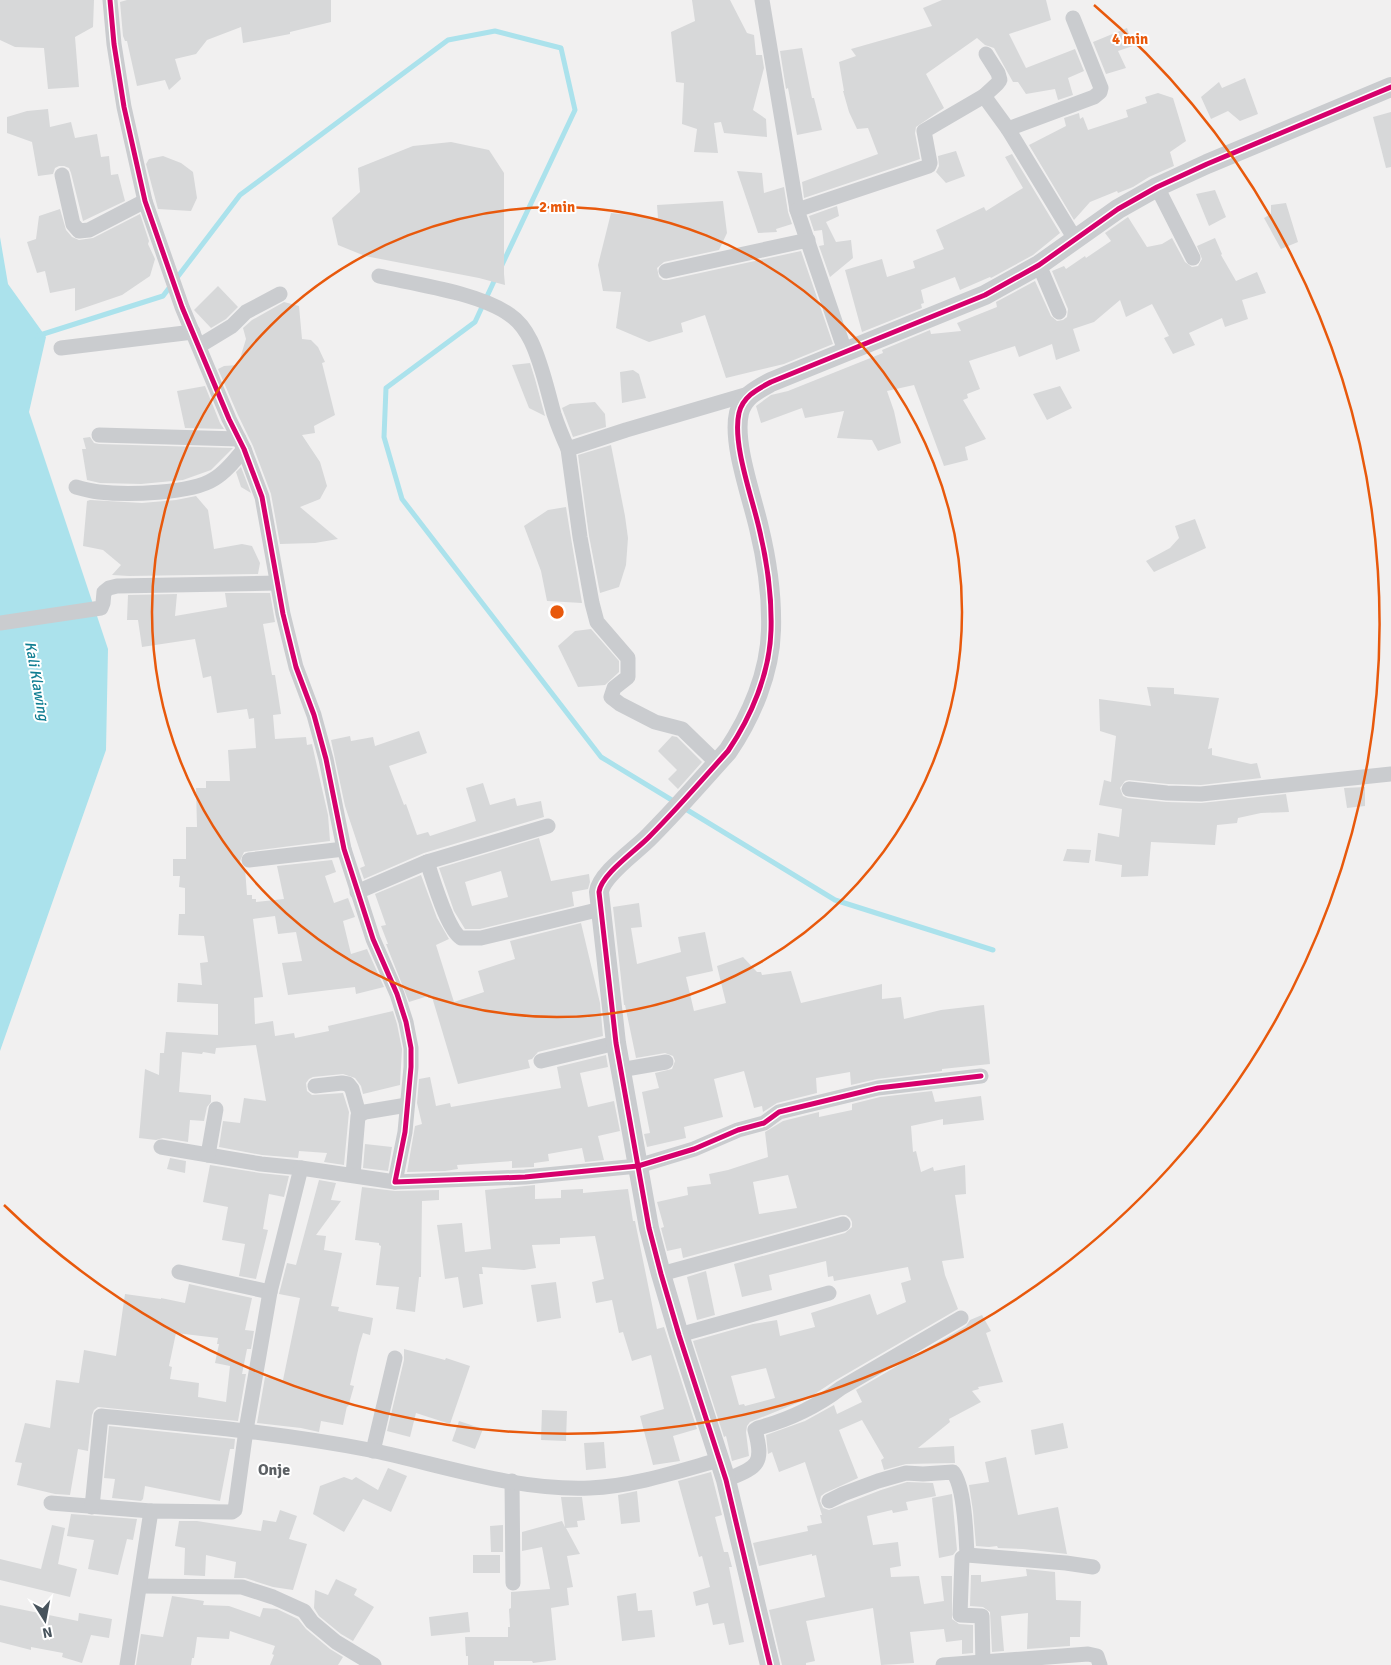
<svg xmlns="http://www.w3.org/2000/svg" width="1391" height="1665" viewBox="0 0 1391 1665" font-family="Signika,sans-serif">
<rect width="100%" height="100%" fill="#f1f0f0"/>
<polygon fill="#abe2ec" points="0,237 8,284 46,337 29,412 108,649 106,750 0,1051"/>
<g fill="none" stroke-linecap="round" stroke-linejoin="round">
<g stroke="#abe2ec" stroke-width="5">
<polyline points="496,277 475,322 386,388 384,437 402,499 601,757 675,802"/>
<polyline points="37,336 163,296 240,195 448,40 495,31 561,48 575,110 501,267"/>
<polyline points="684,808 835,900 993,950"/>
</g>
</g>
<g fill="#d7d8d9" fill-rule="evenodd">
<polygon points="0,0 94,0 93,27 75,37 79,87 48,89 44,48 15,47 0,40"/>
<polygon points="127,0 331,0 331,22 290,32 290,34 243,43 241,27 207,40 196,54 175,59 181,79 169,90 165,80 137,86 127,41 125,41 123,36 120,2"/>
<polygon points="692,0 730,0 747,33 754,35 756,55 762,55 764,68 753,110 766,119 767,137 724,133 721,122 714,123 718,153 694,152 697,129 682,124 684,83 676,82 671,32 695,21"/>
<polygon points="942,0 1046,0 1051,20 1009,34 1026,68 1075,49 1084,71 1068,78 1073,95 1058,100 1055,89 1026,94 1018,82 1013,82 994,48 985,45 977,38 926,74 944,108 916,127 915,133 920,159 804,198 802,182 878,154 868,128 857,129 849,112 843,91 844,91 839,62 856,56 851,49 932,26 923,8"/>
<polygon points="1127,28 1133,46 1118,51 1126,68 1106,74 1093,42"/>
<polygon points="802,48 812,98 814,98 822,130 797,135 788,88 786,89 780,51"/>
<polygon points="1245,78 1258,114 1240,121 1228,111 1211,119 1201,97 1219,82 1222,88"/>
<polygon points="1158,93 1173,98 1186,141 1170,152 1174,166 1149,177 1133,187 1118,193 1117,191 1090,202 1074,220 1029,145 1066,126 1064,118 1079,113 1080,119 1083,117 1088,130 1128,117 1126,110 1147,103 1145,97"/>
<polygon points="48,109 50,127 71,122 75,138 97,134 101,157 109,156 111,175 118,174 125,201 83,221 71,173 69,168 64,166 59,166 55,168 53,174 38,176 32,142 7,133 7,117 27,111"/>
<polygon points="1391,112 1391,167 1386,168 1373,117"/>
<polygon points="451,142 489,150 504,173 504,274 505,285 479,278 365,256 338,245 332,218 360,192 358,168 413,146"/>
<polygon points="956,151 965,176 946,183 936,172 939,166 938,156"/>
<polygon points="1012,154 1060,233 1033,255 991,278 990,277 960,290 955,277 921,290 924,303 921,304 922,308 862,332 845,270 882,259 887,277 915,268 913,261 944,249 936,230 984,207 986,211 1023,188 1005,157"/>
<polygon points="163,156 181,163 193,172 197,198 191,211 158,209 146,164 149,159"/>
<polygon points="737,171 762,173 764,193 784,187 788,212 792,224 776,229 777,232 758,233"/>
<polygon points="1215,190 1226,217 1209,226 1196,194"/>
<polygon points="723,201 727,233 719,250 664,262 657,268 659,277 663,280 668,280 801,251 833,344 784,364 726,378 705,315 681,323 683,332 649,342 616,328 621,292 603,291 598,265 611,213 658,218 657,205"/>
<polygon points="1286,203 1298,242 1281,249 1264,218 1271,214 1271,205"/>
<polygon points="837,206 839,216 826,222 836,242 851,240 853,258 830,277 819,246 824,245 822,230 814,231 809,216"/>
<polygon points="60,209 66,230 72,237 79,240 93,238 140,214 149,241 148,244 155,259 150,276 122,295 75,311 75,288 50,293 45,271 37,273 27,242 36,239 39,216"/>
<polygon points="1128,217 1147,247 1162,244 1172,238 1185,262 1192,267 1198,266 1202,259 1197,246 1215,238 1222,254 1221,255 1236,281 1257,272 1266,293 1242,300 1248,319 1225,327 1222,318 1189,333 1195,345 1173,354 1164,338 1169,336 1152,304 1126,317 1120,300 1094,322 1073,329 1080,351 1056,360 1052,344 1019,357 1015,346 969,361 980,389 967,394 968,398 963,400 986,439 965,447 968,460 944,466 914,385 887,391 894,411 901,443 878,451 872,440 837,438 844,411 805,418 802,408 761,423 756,406 771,395 788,391 883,353 882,350 930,330 931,334 961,331 957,323 997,307 996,302 1035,281 1051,316 1057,321 1063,320 1067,317 1068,309 1052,271 1064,266 1066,269 1085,256 1086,258 1111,241 1105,233"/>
<polygon points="218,286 238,307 226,319 211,328 194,310"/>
<polygon points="284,302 299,306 302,339 311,340 318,347 325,362 322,363 335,415 314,426 315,433 302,435 320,462 327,486 320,499 300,507 338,539 315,543 280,544 271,494 253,446 238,415 218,369 224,366 238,365 246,339 243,328 252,320"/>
<polygon points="530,363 535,379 545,416 529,408 512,365"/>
<polygon points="633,370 639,374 646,398 622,403 620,372"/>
<polygon points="205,386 220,423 224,429 185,428 177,391"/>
<polygon points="1060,386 1072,408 1047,420 1033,394"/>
<polygon points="595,402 605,414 606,427 573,437 562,408 570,404"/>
<polygon points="90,437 94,443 99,444 233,448 211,470 183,480 141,484 100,483 87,480 82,449 86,449 83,438"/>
<polygon points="611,445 625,516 628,538 626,565 619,587 600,593 589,536 578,455"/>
<polygon points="241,467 251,493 241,487 236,472"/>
<polygon points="196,496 208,510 214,549 242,544 252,546 260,563 258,574 129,576 112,575 121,565 103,550 83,546 87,501 90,500 142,503 176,500"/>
<polygon points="566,507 571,538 582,603 547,601 541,571 524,526 548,510"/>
<polygon points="1195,519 1206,548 1154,572 1146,561 1170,548 1179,538 1175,526"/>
<polygon points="225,593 270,593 275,622 263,624 272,675 275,675 281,714 273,715 275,739 306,737 307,745 312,744 328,815 330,841 244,852 240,861 241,865 245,868 247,895 252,895 252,899 256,899 256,902 284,899 277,866 332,860 336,872 325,876 334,903 348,898 355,917 343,921 351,954 367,949 384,987 356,994 355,987 288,995 282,963 302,961 296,932 278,934 275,916 253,919 263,997 254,998 255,1024 273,1021 275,1036 294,1033 295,1038 329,1031 328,1026 393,1011 397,1024 402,1049 400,1085 363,1094 361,1086 355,1078 343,1074 313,1077 309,1079 306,1083 307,1091 312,1095 343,1093 349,1112 344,1165 324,1162 327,1153 299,1151 298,1158 262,1155 219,1147 223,1121 240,1123 244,1098 266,1101 256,1045 216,1048 215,1054 203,1052 202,1054 182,1052 179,1092 211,1095 211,1102 207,1107 204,1121 190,1120 188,1142 163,1138 156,1140 139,1138 145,1069 159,1075 160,1053 164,1053 166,1032 218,1035 218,1004 177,1002 178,983 202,985 200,963 208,962 204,936 178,935 179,914 185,914 185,888 179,887 180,876 173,876 173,859 186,859 186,827 197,827 196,788 206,788 206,781 230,781 228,750 256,748 254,718 249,719 247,709 217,713 211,676 203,678 195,639 142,647 138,620 127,620 128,595 177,594 175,616 227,607"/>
<polygon points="591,629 619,661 619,672 605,685 578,687 558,646 575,631"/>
<polygon points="1147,687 1174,688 1174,694 1219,698 1208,749 1212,748 1212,755 1251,764 1257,763 1261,778 1201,785 1168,784 1129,780 1125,781 1120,788 1123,796 1128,798 1166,802 1201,803 1286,794 1289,812 1261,813 1238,818 1237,823 1217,825 1215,845 1151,842 1148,876 1121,877 1122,865 1095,861 1098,833 1119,837 1122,809 1099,805 1104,780 1111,782 1116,736 1100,731 1099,699 1151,706"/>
<polygon points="419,731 427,753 389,766 404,805 406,804 417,835 428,832 430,836 476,821 466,788 483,783 490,805 515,798 517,806 541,801 544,817 424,853 364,879 360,868 365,866 345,806 331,740 350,736 351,741 373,737 375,746"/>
<polygon points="672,736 677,737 702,762 678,789 668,779 677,770 658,751"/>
<polygon points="1365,787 1365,806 1347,808 1344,788"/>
<path d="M539,838L551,881L589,874L590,882L588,889L572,892L574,906L480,929H465L454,911L439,868ZM501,871L508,897L472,906L465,882Z"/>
<polygon points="1067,849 1091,850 1089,863 1063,861"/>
<polygon points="421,875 437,918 449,939 436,945 454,1002 484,992 478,971 515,959 510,941 581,923 600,1003 603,1036 538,1052 532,1059 528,1060 530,1068 458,1084 432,997 428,998 428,996 409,1002 386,944 388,944 381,926 386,925 375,894"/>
<polygon points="639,903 642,927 631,928 637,964 681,952 678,937 705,932 713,971 686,977 694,1011 726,1003 717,966 743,957 757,972 761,972 762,975 791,971 801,1003 882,984 882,999 901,997 904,1019 941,1010 984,1005 990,1064 942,1069 942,1071 877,1079 851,1085 850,1072 816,1078 817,1093 777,1103 763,1112 762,1106 754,1108 744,1071 714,1079 723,1117 684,1127 686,1138 647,1147 644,1134 650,1133 642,1092 659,1088 655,1073 672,1069 675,1061 673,1056 665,1053 636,1058 625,1005 624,1005 613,907"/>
<polygon points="606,1055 608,1067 580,1073 588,1107 614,1101 620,1131 598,1136 604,1160 585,1162 582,1148 548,1154 549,1161 534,1163 534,1167 512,1168 512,1161 457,1165 458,1169 445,1171 407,1172 415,1126 422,1124 417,1103 419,1079 430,1077 436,1106 450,1103 451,1107 561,1088 557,1067"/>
<path d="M932,1091L935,1102L981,1096L984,1120L943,1125V1119L911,1126L913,1152L916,1151L921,1172L933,1167L934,1171L965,1165L966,1194L955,1195L964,1258L942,1261L945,1275L958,1309L836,1380L807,1399L750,1422L747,1426L746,1432L749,1456L732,1461L726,1436L724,1437L693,1341L753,1324L777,1320L780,1336L815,1327L811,1313L870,1294L877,1315L906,1302L901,1283L911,1280L908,1267L834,1281L833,1276L828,1277L826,1261L769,1275L772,1290L742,1297L734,1264L845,1233L852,1227V1222L850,1218L846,1215H841L683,1258L681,1248L667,1251L661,1228L664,1227L657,1202L688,1195L687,1187L711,1184L709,1174L728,1170L768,1157L765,1132L783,1121L819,1112V1117L852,1110V1104L880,1097ZM788,1175L797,1208L759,1214L753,1182ZM766,1368L775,1398L745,1406L744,1404L739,1405L731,1376Z"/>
<polygon points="365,1144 392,1147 388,1171 363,1168"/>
<polygon points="170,1158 186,1161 185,1173 167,1169"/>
<polygon points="210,1165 260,1173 289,1176 284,1197 269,1194 263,1229 268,1230 256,1279 239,1276 245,1244 222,1240 228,1207 203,1202"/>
<polygon points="319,1180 336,1183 331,1200 341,1201 316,1235 326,1236 324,1250 342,1253 331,1306 339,1307 338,1311 373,1318 370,1335 363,1333 359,1346 350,1385 354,1386 348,1407 347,1406 343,1425 321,1421 319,1432 301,1428 257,1423 265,1377 283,1380 300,1298 279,1294 287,1263 296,1265"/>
<polygon points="535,1185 535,1199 561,1198 561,1190 583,1189 583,1193 628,1189 633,1221 635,1221 657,1329 664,1327 697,1429 673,1436 680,1461 653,1465 640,1416 664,1409 651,1355 632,1361 623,1332 619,1333 612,1300 596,1303 592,1282 604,1279 595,1236 560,1238 560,1244 532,1245 536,1268 524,1270 482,1267 483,1274 479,1274 483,1304 463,1308 458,1277 445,1279 437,1225 462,1223 465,1252 491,1249 485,1190"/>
<polygon points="362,1187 395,1191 439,1190 439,1200 422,1201 421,1277 419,1277 415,1312 396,1309 399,1287 376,1285 381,1246 379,1245 379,1243 355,1240"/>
<polygon points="706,1271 715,1315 697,1320 687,1277"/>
<polygon points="556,1282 561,1318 537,1322 531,1285"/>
<path d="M189,1284L252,1298L245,1330L254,1331L251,1349H247L242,1374H246L238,1421L98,1407L94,1410L92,1415L88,1451L78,1449L70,1495L55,1494L17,1485L22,1463L15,1462L25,1423L50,1428L56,1380L79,1383L84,1350L116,1356L125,1294L161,1299V1298L185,1303ZM176,1333L218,1338L217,1344H219L215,1363L230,1366L226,1402L198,1397L199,1383L170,1379L172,1367L169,1366Z"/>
<polygon points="982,1315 991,1331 986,1333 1003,1382 978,1387 979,1389 972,1391 981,1402 949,1419 950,1422 918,1448 954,1446 955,1463 906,1464 884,1470 881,1460 884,1458 862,1420 839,1430 858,1478 825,1493 821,1496 820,1501 823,1508 829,1510 881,1490 907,1482 933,1483 936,1496 906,1502 908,1510 893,1513 892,1510 867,1516 873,1545 898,1542 901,1566 890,1568 891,1577 919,1576 924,1604 944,1601 941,1576 952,1576 952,1619 959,1624 973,1625 973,1653 962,1654 962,1640 946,1642 944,1629 910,1632 914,1663 881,1665 873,1608 806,1621 815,1661 806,1663 806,1665 782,1665 769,1610 825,1597 816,1555 812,1556 812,1554 759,1566 753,1543 808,1531 807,1526 822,1523 820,1515 822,1515 805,1462 779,1472 772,1452 768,1454 766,1435 805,1421 834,1405 837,1414 862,1402 856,1390 966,1326 970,1320"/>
<polygon points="404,1349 445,1360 446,1358 470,1366 450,1424 416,1413 410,1437 387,1431 404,1360"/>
<polygon points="542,1410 567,1411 566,1441 541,1440"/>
<polygon points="459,1421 483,1429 475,1449 452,1441"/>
<polygon points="1063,1423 1068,1448 1035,1455 1031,1430"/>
<polygon points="109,1426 235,1439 234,1449 230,1449 220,1501 145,1486 143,1499 141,1501 112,1498 115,1479 104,1478"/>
<polygon points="604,1442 606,1468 586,1470 584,1443"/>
<polygon points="1006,1457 1018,1515 1058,1507 1067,1554 1023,1549 998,1548 997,1546 989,1547 976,1546 973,1511 969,1485 989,1482 985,1462"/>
<polygon points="388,1468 407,1476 391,1512 363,1499 344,1532 313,1514 320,1486 344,1477 352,1480 356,1477 378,1490"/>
<polygon points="711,1472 722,1515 715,1517 724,1552 728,1552 732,1567 729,1567 744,1642 729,1645 724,1623 713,1625 708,1603 696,1606 693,1592 710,1587 702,1556 699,1557 678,1481"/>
<polygon points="637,1491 640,1522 621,1524 618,1495"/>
<polygon points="952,1494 957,1550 953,1555 939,1558 932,1498"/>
<polygon points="561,1497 582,1497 585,1520 577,1521 578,1527 566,1528 580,1554 567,1556 573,1587 567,1588 569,1605 551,1608 556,1660 533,1663 532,1661 494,1661 494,1665 468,1665 468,1656 466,1656 465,1637 508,1637 508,1627 510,1627 509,1609 511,1608 511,1592 550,1589 542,1547 522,1551 522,1532 562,1521 565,1527"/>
<polygon points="280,1510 297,1516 289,1539 307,1544 293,1590 273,1587 245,1578 234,1578 236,1562 206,1555 205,1576 184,1575 185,1548 175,1546 179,1521 197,1521 261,1531 263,1520 276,1522"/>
<polygon points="71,1514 137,1519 133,1540 127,1539 118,1575 88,1569 94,1540 67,1536"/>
<polygon points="52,1525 65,1528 58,1564 77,1569 70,1597 0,1580 0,1559 41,1569"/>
<polygon points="503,1525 503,1552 491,1552 490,1526"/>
<rect x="473" y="1555" width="27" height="18"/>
<polygon points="1026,1569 1055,1572 1056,1600 1081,1601 1080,1637 1070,1637 1070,1646 1027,1649 1028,1613 1001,1616 1004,1651 992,1652 990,1612 983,1607 970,1606 971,1575 981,1575 981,1582 1027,1576"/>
<polygon points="336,1579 357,1589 354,1595 374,1607 353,1641 341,1634 319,1616 314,1608 315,1590 328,1595"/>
<polygon points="636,1593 638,1611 652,1610 655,1637 622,1641 617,1596"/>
<polygon points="172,1596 204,1601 203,1605 229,1606 260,1617 263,1608 277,1609 298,1619 306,1629 330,1649 343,1657 338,1665 270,1665 274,1655 272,1654 275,1646 230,1631 229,1639 197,1637 194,1658 192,1658 191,1665 136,1665 141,1634 163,1637"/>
<polygon points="0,1605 78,1621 79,1613 112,1619 109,1638 91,1635 82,1663 62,1657 63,1653 31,1647 31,1650 0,1642"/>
<polygon points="468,1612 470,1632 431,1636 429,1617"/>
</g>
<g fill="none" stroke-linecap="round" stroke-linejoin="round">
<g stroke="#cacccf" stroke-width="15">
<polyline points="110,0 114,44 124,107 145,201 182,307 229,419 244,449 262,497 283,614 296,667 314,715 326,759 344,849 373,939 397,994 406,1022 411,1048 411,1067 405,1132 395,1182 525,1177 638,1166 694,1149 738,1130 764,1123 779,1112 878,1088 981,1076"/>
<polyline points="762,0 797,210 845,351"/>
<polyline points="984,96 997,84 1000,80 998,73 986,54"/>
<polyline points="1008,129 1075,239"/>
<polyline points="62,175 73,224 79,231 89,230 145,201"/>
<polyline points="1157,187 1193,258"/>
<polyline points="797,210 929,166 930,163 924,131 984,96 1008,129 1094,97 1100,92 1101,88 1073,18"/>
<polyline points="1039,265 1059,312"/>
<polyline points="666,271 808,240"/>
<path d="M379,276C415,284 480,293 510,315C519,321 526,331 531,341C542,364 547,389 554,414C558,426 563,438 568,449"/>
<polyline points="199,346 232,326 246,312 280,294"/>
<polyline points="61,348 193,332"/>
<polyline points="99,435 239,439"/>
<path d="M76,487C83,489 91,491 99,492C126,495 191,494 214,479C226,472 235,460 244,449"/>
<polyline points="0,623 101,608 103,603 104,592 109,588 117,586 277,583"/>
<polyline points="717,763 682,729 655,722 620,704 611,697 614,688 628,677 628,658 597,622 592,603 580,537 568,449 626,430 752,393"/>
<polyline points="1129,789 1167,793 1201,794 1391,774"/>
<polyline points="249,860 344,849"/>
<path d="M427,862C433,879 447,929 461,938H481L601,909"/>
<polyline points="357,892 427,862 548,826"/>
<polyline points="541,1061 616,1043"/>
<polyline points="620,1070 666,1062"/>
<polyline points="315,1086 342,1083 348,1084 352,1089 359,1114"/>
<polyline points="161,1147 261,1164 301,1168"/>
<polyline points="208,1155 216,1109"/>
<polyline points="353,1175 358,1116 365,1112 407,1105"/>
<polyline points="179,1272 270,1292"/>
<polyline points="661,1274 843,1224"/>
<polyline points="679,1335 829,1293"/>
<polyline points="373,1451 395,1358"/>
<path d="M726,1480C756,1467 765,1466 755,1430L758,1428C788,1420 816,1407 841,1388L961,1318"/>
<polyline points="512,1481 513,1583"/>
<path d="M829,1501L843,1494L878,1481L906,1473L923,1474L953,1472C965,1488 966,1535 967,1555L962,1558L960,1615L982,1616L983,1665"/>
<polyline points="51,1503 151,1511"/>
<path d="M92,1507L101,1416C193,1425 284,1433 375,1451C445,1466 517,1491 590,1488C634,1486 676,1472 719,1460"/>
<polyline points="967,1555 1066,1563 1093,1567"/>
<polyline points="140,1586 242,1587 273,1597 304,1611 312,1622 336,1642 374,1665"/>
<polyline points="127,1665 151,1511 232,1512 235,1510 246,1430 270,1292 301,1168 395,1182"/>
<polyline points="943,1665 1088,1654 1097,1656 1100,1665"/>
</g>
<path stroke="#cacccf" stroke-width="20" d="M770,1665L726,1480L679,1335L661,1274L649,1228L616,1043L599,892C601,874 637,850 650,836C677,809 702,780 728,751C751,717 770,673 771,630C772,596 767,561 759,528C752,497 732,443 739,413C743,396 758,389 771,382L985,295L1039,265L1118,209L1157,187L1207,164L1391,87"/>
<g stroke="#fff" stroke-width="8">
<g id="cycleway">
<polyline points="110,0 114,44 124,107 145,201 182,307 229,419 244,449 262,497 283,614 296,667 314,715 326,759 344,849 373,939 397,994 406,1022 411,1048 411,1067 405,1132 395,1182 525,1177 638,1166 694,1149 738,1130 764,1123 779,1112 878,1088 981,1076"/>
<path d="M770,1665L726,1480L679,1335L661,1274L649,1228L616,1043L599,892C601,874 637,850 650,836C677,809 702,780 728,751C751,717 770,673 771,630C772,596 767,561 759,528C752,497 732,443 739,413C743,396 758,389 771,382L985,295L1039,265L1118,209L1157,187L1207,164L1391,87"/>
</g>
</g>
<use href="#cycleway" stroke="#d6006c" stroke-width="5"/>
</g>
<g fill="none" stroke="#e8590c" stroke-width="2.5">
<circle cx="557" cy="612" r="405"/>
<path d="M1094 5A811 811 0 1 1 4 1205"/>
</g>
<g text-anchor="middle" stroke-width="4" stroke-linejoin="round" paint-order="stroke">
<g font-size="15" font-style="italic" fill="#0f7d91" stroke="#fff">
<text transform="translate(37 681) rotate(80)" y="5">Kali Klawing</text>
</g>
<g font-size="16" font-weight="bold" fill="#5c6064" stroke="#fff">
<text x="274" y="1475">Onje</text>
</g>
</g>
<circle cx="557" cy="612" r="8" fill="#e8590c" stroke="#fff" stroke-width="2.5"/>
<g font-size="15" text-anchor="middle" font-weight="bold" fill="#e8590c" stroke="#fff" stroke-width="4" stroke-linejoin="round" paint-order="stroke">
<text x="1130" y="44">4 min</text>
<text x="557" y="212">2 min</text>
</g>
<g transform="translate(45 1620) rotate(169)" stroke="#ffffff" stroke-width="4" paint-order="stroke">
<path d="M0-4L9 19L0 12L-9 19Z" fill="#48545d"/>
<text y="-8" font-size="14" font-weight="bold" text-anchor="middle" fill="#48545d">N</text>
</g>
</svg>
